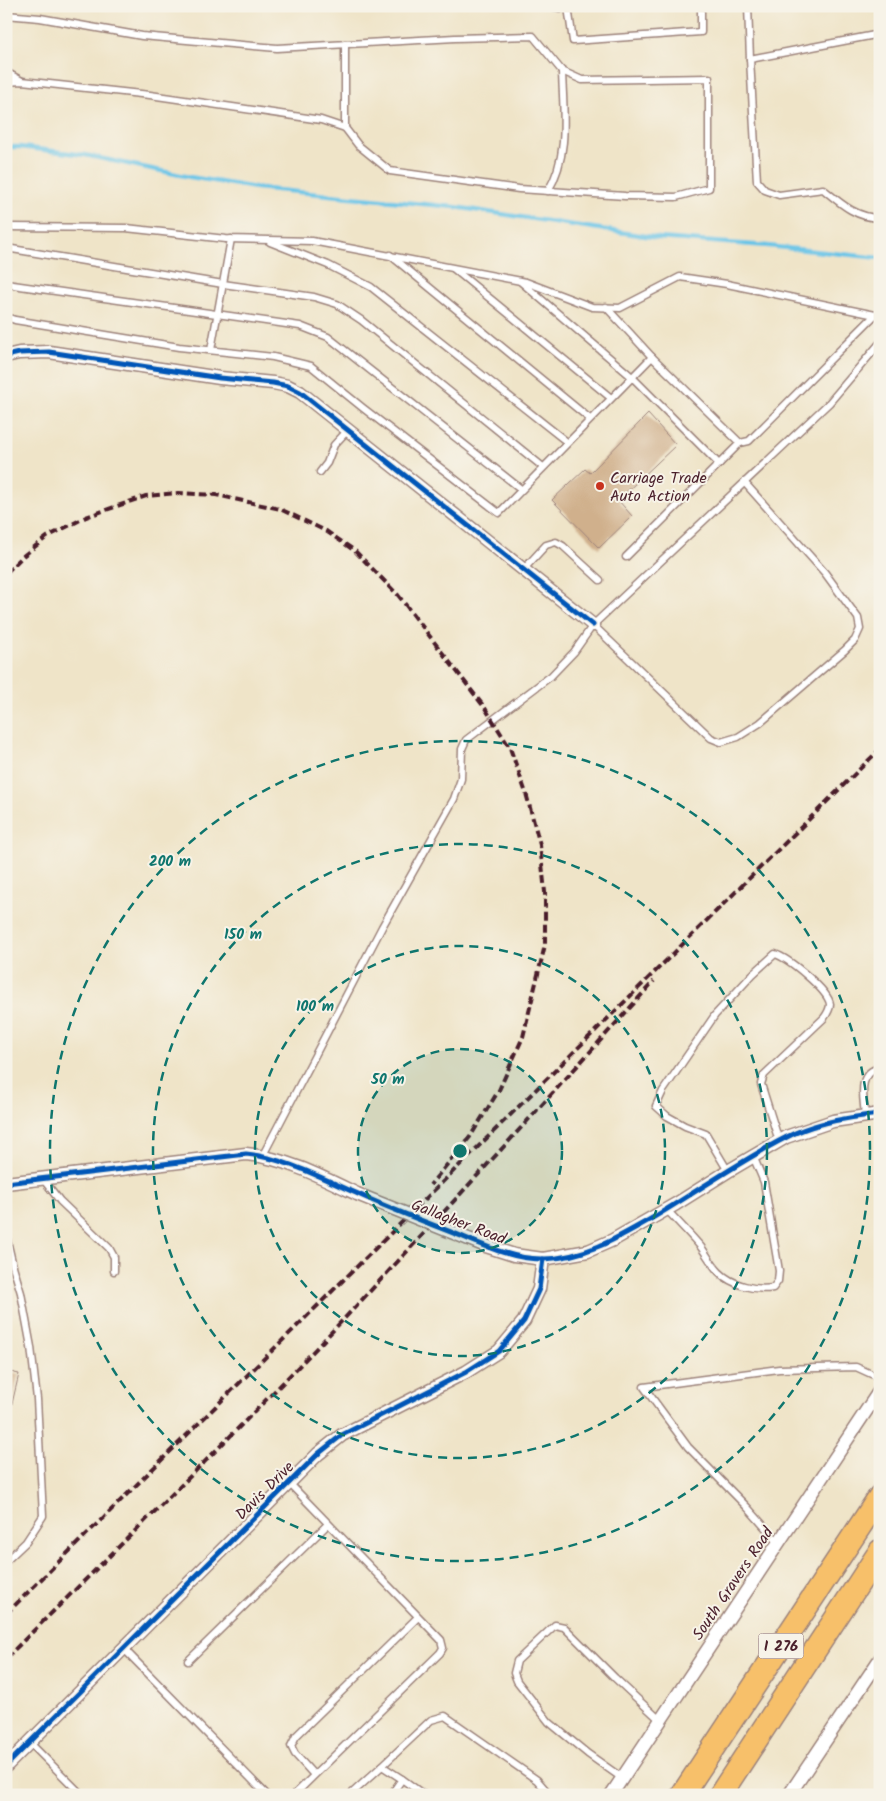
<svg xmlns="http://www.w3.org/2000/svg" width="886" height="1801" viewBox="0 0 886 1801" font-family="Kalam,sans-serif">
<rect width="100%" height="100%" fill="#f7f3e8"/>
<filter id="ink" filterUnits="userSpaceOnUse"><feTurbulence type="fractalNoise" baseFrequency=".02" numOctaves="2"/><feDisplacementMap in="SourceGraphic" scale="10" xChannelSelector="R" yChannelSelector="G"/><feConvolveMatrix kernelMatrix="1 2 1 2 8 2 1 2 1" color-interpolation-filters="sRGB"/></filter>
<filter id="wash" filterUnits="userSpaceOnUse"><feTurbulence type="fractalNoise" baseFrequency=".0096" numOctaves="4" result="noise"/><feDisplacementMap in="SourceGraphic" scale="20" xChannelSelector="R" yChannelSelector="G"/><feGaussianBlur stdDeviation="1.12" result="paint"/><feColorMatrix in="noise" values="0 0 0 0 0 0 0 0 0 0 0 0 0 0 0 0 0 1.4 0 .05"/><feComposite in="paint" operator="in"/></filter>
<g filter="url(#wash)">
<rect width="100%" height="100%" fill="#efe4c8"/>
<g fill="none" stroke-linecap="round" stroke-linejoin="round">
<polyline stroke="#69c4e7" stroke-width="4.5" points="6,147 20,147 85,155 190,177 256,188 455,207 659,238 768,246 880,258"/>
</g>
<g id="blocks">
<g fill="#d0b08c">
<polygon points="648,414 676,445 618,500 632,516 599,548 552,500 585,469 590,473"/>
<polygon points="6,1371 19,1374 10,1412 6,1411"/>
</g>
</g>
</g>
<g filter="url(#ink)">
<use href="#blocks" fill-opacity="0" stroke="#9c827a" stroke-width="1"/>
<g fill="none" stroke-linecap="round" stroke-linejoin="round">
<g stroke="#9c827a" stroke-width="9">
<g id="service">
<polyline points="551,6 560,8 574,6"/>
<polyline points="748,6 750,59 880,34"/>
<polyline points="568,7 573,41 701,32 701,6"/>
<polyline points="6,15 40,18 142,36 277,48 455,38 533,36 562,71 582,80 709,78 709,188 676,197 625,196 519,189 390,171 358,145 345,128 321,120 150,95 22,81 6,82"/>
<path d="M750,59L757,181L765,190L779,195L823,189C840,203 856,218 880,218"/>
<polyline points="6,72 22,81"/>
<polyline points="345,128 345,44"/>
<path d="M548,191C570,155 563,111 562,71"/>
<polyline points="6,227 126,228 226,239 312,241 526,282 592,307 620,308 680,277 727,284 880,316"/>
<polyline points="270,242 328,265 371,287 567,442"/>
<polyline points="6,248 223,284 314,297 337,304 361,320 543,467"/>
<polyline points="390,255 590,419"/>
<polyline points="454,269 611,398"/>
<polyline points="520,281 632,377 719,464"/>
<polyline points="6,284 300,326 328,337 521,489"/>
<polyline points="6,317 15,320 179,347 273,357 311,366 363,408 499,513 652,357 606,307"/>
<polyline points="211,350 231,239"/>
<polyline points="652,357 740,443 749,441 875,315"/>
<polyline points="320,472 327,463 334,445 348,430"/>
<polyline points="626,557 740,443"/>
<polyline points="523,570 546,545 556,542 563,546 600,580"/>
<polyline points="593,625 711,738 721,742 738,737 760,723 845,650 855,640 860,629 858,618 825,573 744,482"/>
<path d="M865,1116C864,1098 856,1073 880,1068"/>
<polyline points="263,1155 382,927 454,799 461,779 462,749 466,740 551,676 574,652 593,625 829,403 880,343"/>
<path d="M728,1171L706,1134L685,1126L667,1116L656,1106L663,1091L715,1015L753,974L775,954C788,958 828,990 830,1004C830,1009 827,1014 824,1018L764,1075L761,1084L779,1141"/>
<polyline points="43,1179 60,1201 109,1248 114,1257 114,1271"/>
<path d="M667,1210C678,1222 690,1234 701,1247C707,1255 712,1265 719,1272C732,1285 755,1291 773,1288L778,1281L779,1271L764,1182L753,1156"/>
<polyline points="6,1236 13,1266 21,1293 31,1347 37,1399 43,1516 26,1542 6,1561"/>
<polyline points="289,1483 441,1640 443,1648 440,1653 294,1795"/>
<polyline points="779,1543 747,1507 688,1447 644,1387 779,1369 856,1367 880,1378"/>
<polyline points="124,1649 267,1795"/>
<polyline points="188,1661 328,1524"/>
<polyline points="30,1743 82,1795"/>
<polyline points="314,1775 295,1754 291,1746 296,1736 418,1617"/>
<polyline points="622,1778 588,1754 549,1722 517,1681 514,1673 517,1661 555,1625 564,1627 615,1678 660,1720"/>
<polyline points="402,1779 382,1766 431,1720 445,1716 537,1780 550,1795"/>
<polyline points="350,1795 382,1766"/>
<polyline points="391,1795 402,1779 424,1795"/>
</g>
</g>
<g stroke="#9c827a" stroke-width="15">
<g id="minor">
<polyline points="6,356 19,353 49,352 220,378 273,383 288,386 300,392 593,625"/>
<path d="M6,1183L246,1154C285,1158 322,1177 357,1194"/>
<polyline points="486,1246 514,1255 543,1259 588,1251 613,1240 676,1204 730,1170 786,1137 833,1121 880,1114"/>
<polyline points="6,1766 318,1454 342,1435 466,1372 499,1351 524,1321 539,1289 543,1259"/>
<polyline points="611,1795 880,1390"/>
<polyline points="789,1795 880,1659"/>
</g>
</g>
<g stroke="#9c827a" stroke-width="25">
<g id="motorway">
<polyline points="682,1795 880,1496"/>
<polyline points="720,1795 880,1551"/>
</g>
</g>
<use href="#service" stroke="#fff" stroke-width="6"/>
<use href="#minor" stroke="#fff" stroke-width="12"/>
<use href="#motorway" stroke="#f7c06b" stroke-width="22"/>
<g stroke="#4a1f2b" stroke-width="4" stroke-dasharray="8 4" stroke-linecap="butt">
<polyline points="6,573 23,556 47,537 86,517 146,496 178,493 216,495 280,509 326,531 355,551 398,595 485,708 510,748 526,793 540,845 545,892 545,945 523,1037 499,1090 470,1137 430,1185"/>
<polyline points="6,1614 880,749"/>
<path d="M6,1658C112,1553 220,1449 323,1341C435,1223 545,1102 654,981"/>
</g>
<g stroke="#9c827a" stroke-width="15" stroke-linecap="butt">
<polyline id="minor-bridge" points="357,1194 486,1246"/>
</g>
<use href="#minor-bridge" stroke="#fff" stroke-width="12"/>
<g stroke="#f7f3e8" stroke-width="8">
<g id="cycleway">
<polyline points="6,356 19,353 49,352 220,378 273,383 288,386 300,392 593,625"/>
<path d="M6,1183L246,1154C285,1158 321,1178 356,1193C390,1209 426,1222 461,1236C487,1247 516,1260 544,1259C583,1258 616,1239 649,1220C695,1193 738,1162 785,1138C812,1123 849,1117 880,1114"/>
<polyline points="6,1766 318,1454 342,1435 466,1372 499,1351 524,1321 539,1289 543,1259"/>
</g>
</g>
<use href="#cycleway" stroke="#0057b8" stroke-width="5"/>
</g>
</g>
<circle cx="460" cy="1151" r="102" fill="#0f766e" fill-opacity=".12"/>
<g fill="none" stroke="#0f766e" stroke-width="2.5" stroke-dasharray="9 6">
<circle cx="460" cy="1151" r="102"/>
<circle cx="460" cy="1151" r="205"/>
<circle cx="460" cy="1151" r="307"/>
<circle cx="460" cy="1151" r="410"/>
</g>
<circle fill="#c8321e" stroke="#f7f3e8" stroke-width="2" cx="600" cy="486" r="5"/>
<g text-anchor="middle" stroke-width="4" stroke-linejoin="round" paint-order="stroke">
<rect fill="#f7f3e8" stroke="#7e5f64" stroke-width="1" x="758.5" y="1633.5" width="45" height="25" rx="4"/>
<g font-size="15" font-weight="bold" fill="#4a1f2b">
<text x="781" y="1651">I 276</text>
</g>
<g font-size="16" fill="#4a1f2b" stroke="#f7f3e8" text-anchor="start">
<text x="610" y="483">Carriage Trade<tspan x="610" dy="18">Auto Action</tspan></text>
</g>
<g font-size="16" fill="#4a1f2b" stroke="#f7f3e8">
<text transform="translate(459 1221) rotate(21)" y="6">Gallagher Road</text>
<text transform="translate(264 1490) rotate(-45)" y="6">Davis Drive</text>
<text transform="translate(732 1583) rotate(-56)" y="6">South Gravers Road</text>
</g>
</g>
<circle cx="460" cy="1151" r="8" fill="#0f766e" stroke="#f7f3e8" stroke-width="2.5"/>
<g font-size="15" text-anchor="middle" font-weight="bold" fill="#0f766e" stroke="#f7f3e8" stroke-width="4" stroke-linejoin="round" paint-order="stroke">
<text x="170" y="866">200 m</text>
<text x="243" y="939">150 m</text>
<text x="315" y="1011">100 m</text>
<text x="388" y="1084">50 m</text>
</g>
<rect width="886" height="1801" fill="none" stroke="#f7f3e8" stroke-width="25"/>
</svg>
